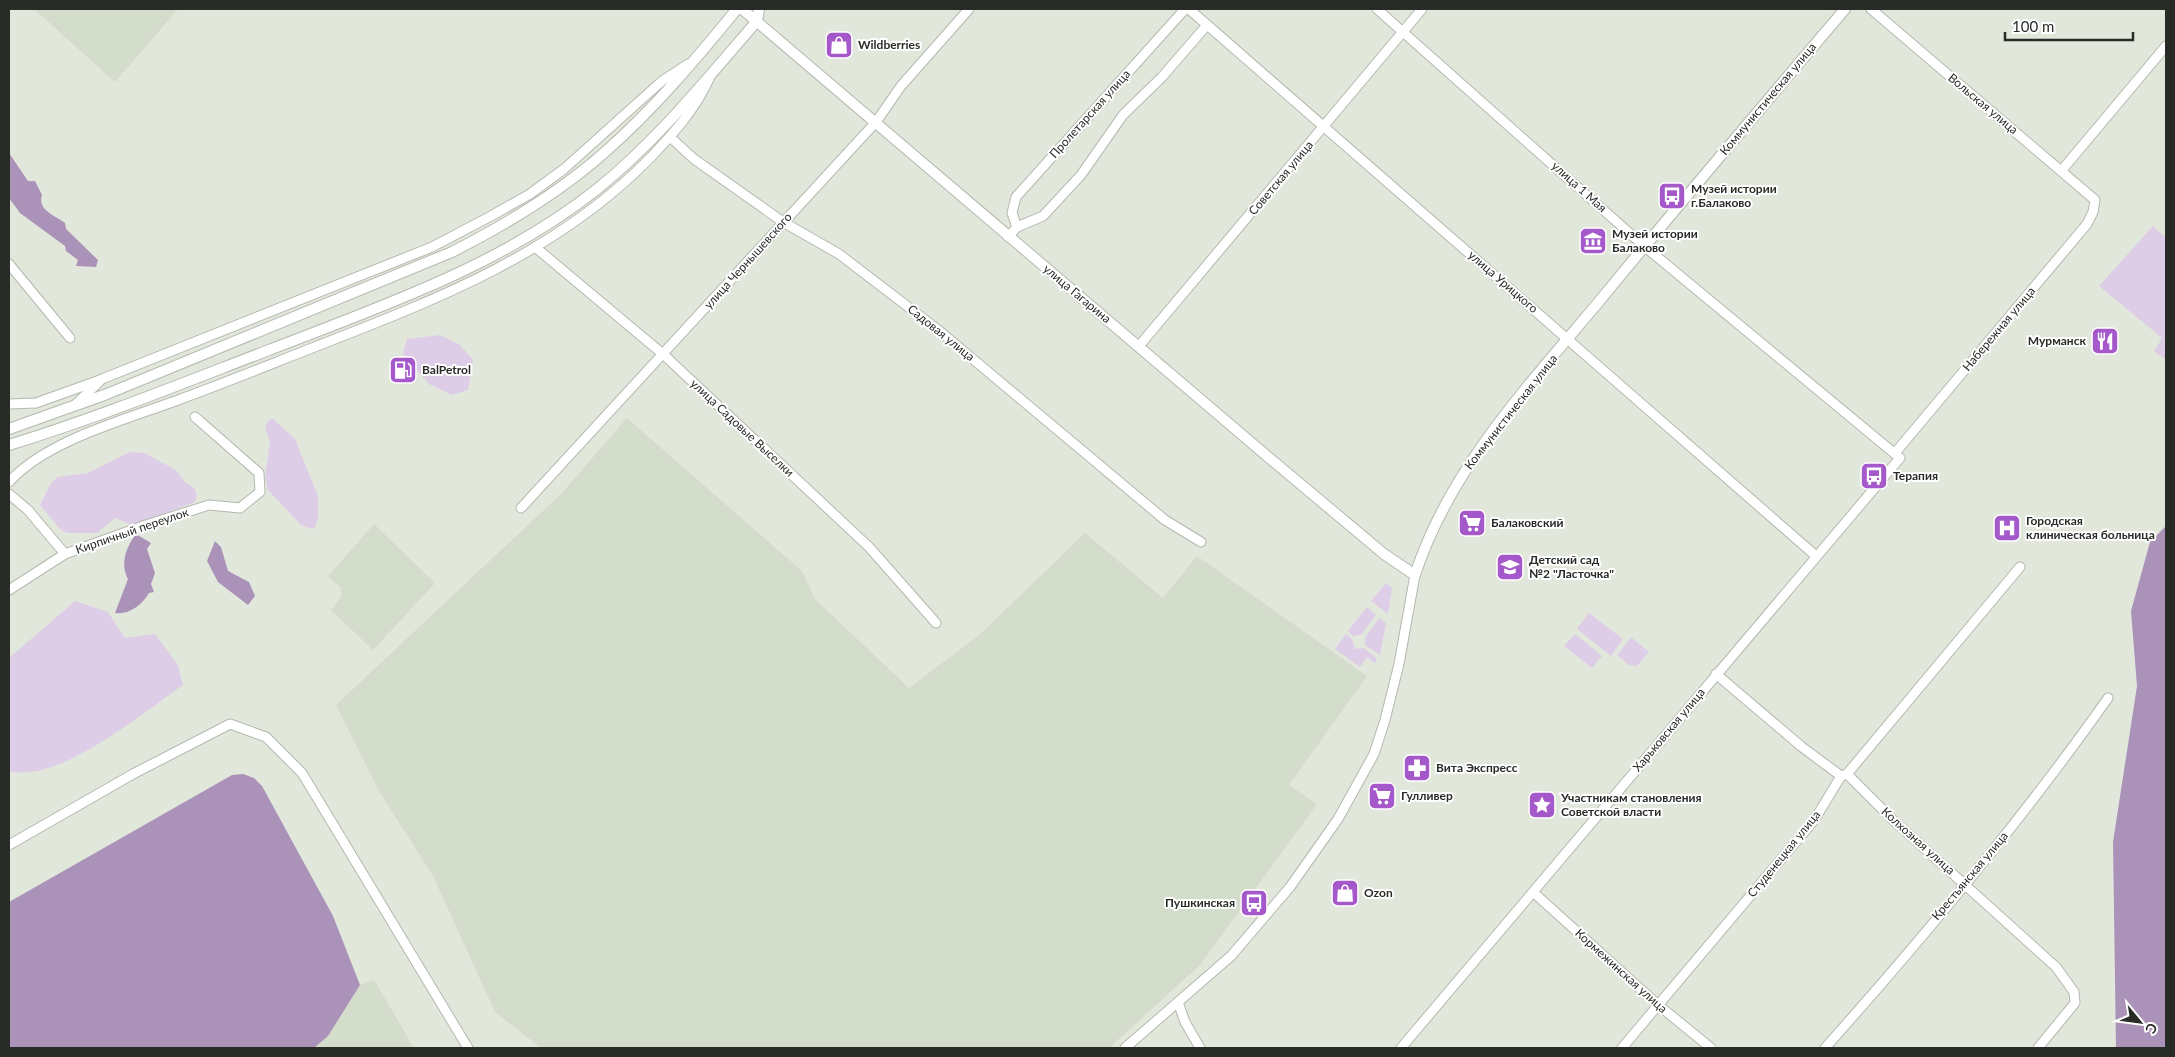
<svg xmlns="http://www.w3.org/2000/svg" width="2175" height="1057" viewBox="0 0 2175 1057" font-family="Lato,sans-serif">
<rect width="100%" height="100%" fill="#e2e7dc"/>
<g fill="#d4dccb">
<polygon points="34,9 178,9 115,82"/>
<polygon points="627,418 802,571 815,599 909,688 978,636 1085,533 1163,598 1197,556 1367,676 1289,785 1317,804 1200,965 1109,1048 541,1048 495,1012 433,876 379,791 336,705 562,493"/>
<polygon points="374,524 435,583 373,650 331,610 341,597 341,588 328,576"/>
<polygon points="374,980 413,1046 409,1048 314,1048 328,1036 360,985"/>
</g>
<g fill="#decde7">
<polygon points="2153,226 2166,238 2166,360 2154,351 2162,338 2099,286"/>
<polygon points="440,335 460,345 473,360 468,390 452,395 429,384 403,354 407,339"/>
<polygon points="273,419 295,439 318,496 318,517 315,528 312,529 301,525 268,490 265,476 270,443 265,426 269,420"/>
<polygon points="130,452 144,453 176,470 185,482 194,488 197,495 195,502 139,523 129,524 115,518 97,533 67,533 60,529 40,505 51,483 58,477 88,473"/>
<polygon points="1386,583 1392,588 1388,614 1371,601"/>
<path d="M75,601L108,612L125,638L155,634L178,665L183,685C143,713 58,784 9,771V658Z"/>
<polygon points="1367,607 1376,615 1362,634 1353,636 1348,631"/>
<polygon points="1589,613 1623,639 1611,656 1577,629"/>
<polygon points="1379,618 1386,623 1380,655 1365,645 1365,638"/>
<polygon points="1346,634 1352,639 1355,649 1364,648 1377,659 1375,663 1367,657 1360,667 1335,649"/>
<polygon points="1575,634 1602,656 1592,668 1564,646"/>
<polygon points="1631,637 1649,652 1637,666 1629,665 1617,655"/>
</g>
<g fill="#aa92b8">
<path d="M9,153L28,181H35L42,195C37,210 55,215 65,223L66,229L98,260L96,267L76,266L78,260L66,251L65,246L20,213L9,198Z"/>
<polygon points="2166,526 2166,1048 2116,1048 2113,842 2137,686 2131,611 2150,542"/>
<path d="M136,534L151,543L147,549L155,573L151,584L154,592L149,593C142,605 129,615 115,613L128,579C120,564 126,547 136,534Z"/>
<polygon points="215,541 221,547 228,571 249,582 255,596 248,605 218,582 207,561"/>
<polygon points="243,774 254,778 262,786 333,916 360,985 328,1036 314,1048 9,1048 9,902 232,775"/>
</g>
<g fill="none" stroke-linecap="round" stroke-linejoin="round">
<g stroke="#b4b9ae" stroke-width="11">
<g id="minor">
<polyline points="1189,9 1816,556"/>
<polyline points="1377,9 1644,246 1900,458 1401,1048"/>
<polyline points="1871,9 2095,200 2093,212 2087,224 1895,453"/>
<polyline points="670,137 694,159 783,222 839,254 937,329 1165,520 1201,542"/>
<polyline points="2062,170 2166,46"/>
<polyline points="1017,227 1043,216 1081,175 1123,115 1162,77 1207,25"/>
<polyline points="1008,237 1017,227 1012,213 1016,197 1185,9"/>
<polyline points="535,247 664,355 869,547 936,623"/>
<polyline points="9,264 70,338"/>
<polyline points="1139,346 1422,9"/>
<polyline points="9,404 36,403 100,380"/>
<polyline points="75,405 102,379 432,247 491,216 530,194 564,169 662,81 688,64"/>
<path d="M9,482C47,440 125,420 178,400C225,383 271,364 317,346C438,299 557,253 650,158C673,134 695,110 709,79"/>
<polyline points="9,494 28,510 65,554"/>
<polyline points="521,508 876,122 901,86 969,9"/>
<polyline points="9,590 65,554 146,525 209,505 240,508 260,492 259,473 195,417"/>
<polyline points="1716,674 1802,747 1841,776"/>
<polyline points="1847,774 1893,820 2056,967 2074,992 2075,1003 2038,1048"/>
<polyline points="9,845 133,774 230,724 266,737 302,773 468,1048"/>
<polyline points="1533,892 1657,1004 1711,1048"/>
<polyline points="1178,1002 1185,1022 1200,1048"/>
<polyline points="1125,1048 1231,956 1290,887 1338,819 1374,754 1385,720 1399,664 1415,575"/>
<polyline points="1622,1048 1815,819 1841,776 1847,774 2020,567"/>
<path d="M1825,1048C1924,937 2022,820 2108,698"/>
</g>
</g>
<g stroke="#b4b9ae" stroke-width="12">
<g id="major">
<path d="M742,9L1267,456L1384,554L1415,575C1449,470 1527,387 1597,304C1678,205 1762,107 1845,9"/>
<polyline points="757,21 759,9"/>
<path d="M9,429L107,394L452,252C507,224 559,193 605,152C654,109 696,59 737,9"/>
<path d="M9,445C97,418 183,383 269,350C382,306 500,266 596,190C657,141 706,80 757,21"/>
</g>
</g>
<use href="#minor" stroke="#fff" stroke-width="9"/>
<use href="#major" stroke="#fff" stroke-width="10"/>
</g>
<defs>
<g id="shop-square" transform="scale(1.4375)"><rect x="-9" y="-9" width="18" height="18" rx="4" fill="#a458ca" stroke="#fff"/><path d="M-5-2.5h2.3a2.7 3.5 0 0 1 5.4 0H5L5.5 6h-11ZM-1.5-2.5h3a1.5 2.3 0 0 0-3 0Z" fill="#fff"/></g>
<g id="bus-square" transform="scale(1.4375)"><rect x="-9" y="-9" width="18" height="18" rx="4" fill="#a458ca" stroke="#fff"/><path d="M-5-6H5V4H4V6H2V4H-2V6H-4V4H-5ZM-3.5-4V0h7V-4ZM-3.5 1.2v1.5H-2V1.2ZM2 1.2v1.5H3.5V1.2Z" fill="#fff"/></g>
<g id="museum-square" transform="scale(1.4375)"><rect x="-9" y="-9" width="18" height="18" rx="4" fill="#a458ca" stroke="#fff"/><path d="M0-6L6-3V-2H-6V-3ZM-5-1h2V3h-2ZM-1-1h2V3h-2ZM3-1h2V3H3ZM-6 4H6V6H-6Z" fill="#fff"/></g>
<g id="restaurant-square" transform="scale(1.4375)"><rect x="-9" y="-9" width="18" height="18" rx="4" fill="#a458ca" stroke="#fff"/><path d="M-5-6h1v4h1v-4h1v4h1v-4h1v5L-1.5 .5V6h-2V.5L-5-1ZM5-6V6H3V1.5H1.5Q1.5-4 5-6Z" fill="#fff"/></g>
<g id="fuel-square" transform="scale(1.4375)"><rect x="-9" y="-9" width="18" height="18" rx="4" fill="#a458ca" stroke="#fff"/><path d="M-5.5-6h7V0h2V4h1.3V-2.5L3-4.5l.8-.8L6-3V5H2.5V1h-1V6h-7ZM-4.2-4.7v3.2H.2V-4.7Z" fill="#fff"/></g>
<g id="supermarket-square" transform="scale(1.4375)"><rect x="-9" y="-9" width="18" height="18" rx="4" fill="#a458ca" stroke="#fff"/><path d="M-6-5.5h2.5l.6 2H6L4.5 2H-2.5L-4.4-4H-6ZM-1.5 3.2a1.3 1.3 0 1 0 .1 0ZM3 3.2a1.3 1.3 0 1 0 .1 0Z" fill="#fff"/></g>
<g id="hospital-square" transform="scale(1.4375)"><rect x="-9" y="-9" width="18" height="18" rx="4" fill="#a458ca" stroke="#fff"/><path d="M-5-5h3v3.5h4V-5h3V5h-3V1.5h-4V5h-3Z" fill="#fff"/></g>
<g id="school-square" transform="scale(1.4375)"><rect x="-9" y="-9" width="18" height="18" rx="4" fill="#a458ca" stroke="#fff"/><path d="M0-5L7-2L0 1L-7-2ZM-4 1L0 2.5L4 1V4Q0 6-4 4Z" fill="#fff"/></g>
<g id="pharmacy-square" transform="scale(1.4375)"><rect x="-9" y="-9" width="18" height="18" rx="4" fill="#a458ca" stroke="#fff"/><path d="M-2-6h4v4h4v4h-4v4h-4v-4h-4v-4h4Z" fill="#fff"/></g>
<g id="sight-square" transform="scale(1.4375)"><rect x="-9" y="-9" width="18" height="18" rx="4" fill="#a458ca" stroke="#fff"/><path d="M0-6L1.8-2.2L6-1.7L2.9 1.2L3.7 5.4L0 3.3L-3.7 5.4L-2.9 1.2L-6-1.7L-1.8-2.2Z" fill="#fff"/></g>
</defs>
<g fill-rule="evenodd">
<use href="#shop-square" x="839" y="45"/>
<use href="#bus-square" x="1672" y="196"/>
<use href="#museum-square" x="1593" y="241"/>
<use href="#restaurant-square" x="2105" y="341"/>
<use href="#fuel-square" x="403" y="370"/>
<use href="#bus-square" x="1874" y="476"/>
<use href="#supermarket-square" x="1472" y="523"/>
<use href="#hospital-square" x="2007" y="528"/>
<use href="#school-square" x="1510" y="567"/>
<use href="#pharmacy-square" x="1417" y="768"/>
<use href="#supermarket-square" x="1382" y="796"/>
<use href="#sight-square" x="1542" y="805"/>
<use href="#shop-square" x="1345" y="893"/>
<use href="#bus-square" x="1254" y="903"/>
</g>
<g text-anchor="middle" stroke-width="4" stroke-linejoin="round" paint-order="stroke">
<g font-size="12" font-weight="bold" fill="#292b27" stroke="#fff" text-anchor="start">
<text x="858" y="49">Wildberries</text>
<text x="1691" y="193">Музей истории<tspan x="1691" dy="14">г.Балаково</tspan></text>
<text x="1612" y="238">Музей истории<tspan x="1612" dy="14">Балаково</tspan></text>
<text x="2086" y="345" text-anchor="end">Мурманск</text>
<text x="422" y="374">BalPetrol</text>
<text x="1893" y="480">Терапия</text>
<text x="2026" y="525">Городская<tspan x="2026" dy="14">клиническая больница</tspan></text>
<text x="1491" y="527">Балаковский</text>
<text x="1529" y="564">Детский сад<tspan x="1529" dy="14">№2 "Ласточка"</tspan></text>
<text x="1436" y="772">Вита Экспресс</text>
<text x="1401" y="800">Гулливер</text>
<text x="1561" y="802">Участникам становления<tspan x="1561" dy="14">Советской власти</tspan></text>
<text x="1364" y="897">Ozon</text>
<text x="1235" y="907" text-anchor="end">Пушкинская</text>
</g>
<g font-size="12" fill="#292b27" stroke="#fff">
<text transform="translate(1768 99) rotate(-50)" y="4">Коммунистическая улица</text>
<text transform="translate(1983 104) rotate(40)" y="4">Вольская улица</text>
<text transform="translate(1090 114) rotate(-48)" y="4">Пролетарская улица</text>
<text transform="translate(1281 178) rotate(-50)" y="4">Советская улица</text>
<text transform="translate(1579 187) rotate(42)" y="4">улица 1 Мая</text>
<text transform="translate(748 261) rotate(-48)" y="4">улица Чернышевского</text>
<text transform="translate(1503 282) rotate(41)" y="4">улица Урицкого</text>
<text transform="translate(1077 294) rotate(40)" y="4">улица Гагарина</text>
<text transform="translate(1999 329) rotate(-50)" y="4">Набережная улица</text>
<text transform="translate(941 333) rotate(39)" y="4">Садовая улица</text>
<text transform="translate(1511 412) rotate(-52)" y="4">Коммунистическая улица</text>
<text transform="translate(742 428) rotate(43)" y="4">улица Садовые Выселки</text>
<text transform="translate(132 531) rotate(-19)" y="4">Кирпичный переулок</text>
<text transform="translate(1669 730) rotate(-50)" y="4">Харьковская улица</text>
<text transform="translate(1918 841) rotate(42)" y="4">Колхозная улица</text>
<text transform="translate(1784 854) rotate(-51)" y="4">Студенецкая улица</text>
<text transform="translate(1970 876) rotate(-50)" y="4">Крестьянская улица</text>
<text transform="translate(1621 971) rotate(42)" y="4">Кормежинская улица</text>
</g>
</g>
<rect width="2175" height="1057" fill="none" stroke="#292b27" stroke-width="20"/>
<g transform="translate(2140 1022) rotate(119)" stroke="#ffffff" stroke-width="4" paint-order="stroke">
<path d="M0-4L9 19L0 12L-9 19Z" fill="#292b27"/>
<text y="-8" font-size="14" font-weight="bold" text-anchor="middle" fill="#292b27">С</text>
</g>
<path d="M2005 32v8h128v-8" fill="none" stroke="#292b27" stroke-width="2.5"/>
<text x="2012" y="32" font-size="15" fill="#292b27" stroke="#ffffff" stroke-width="4" paint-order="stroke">100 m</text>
</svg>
